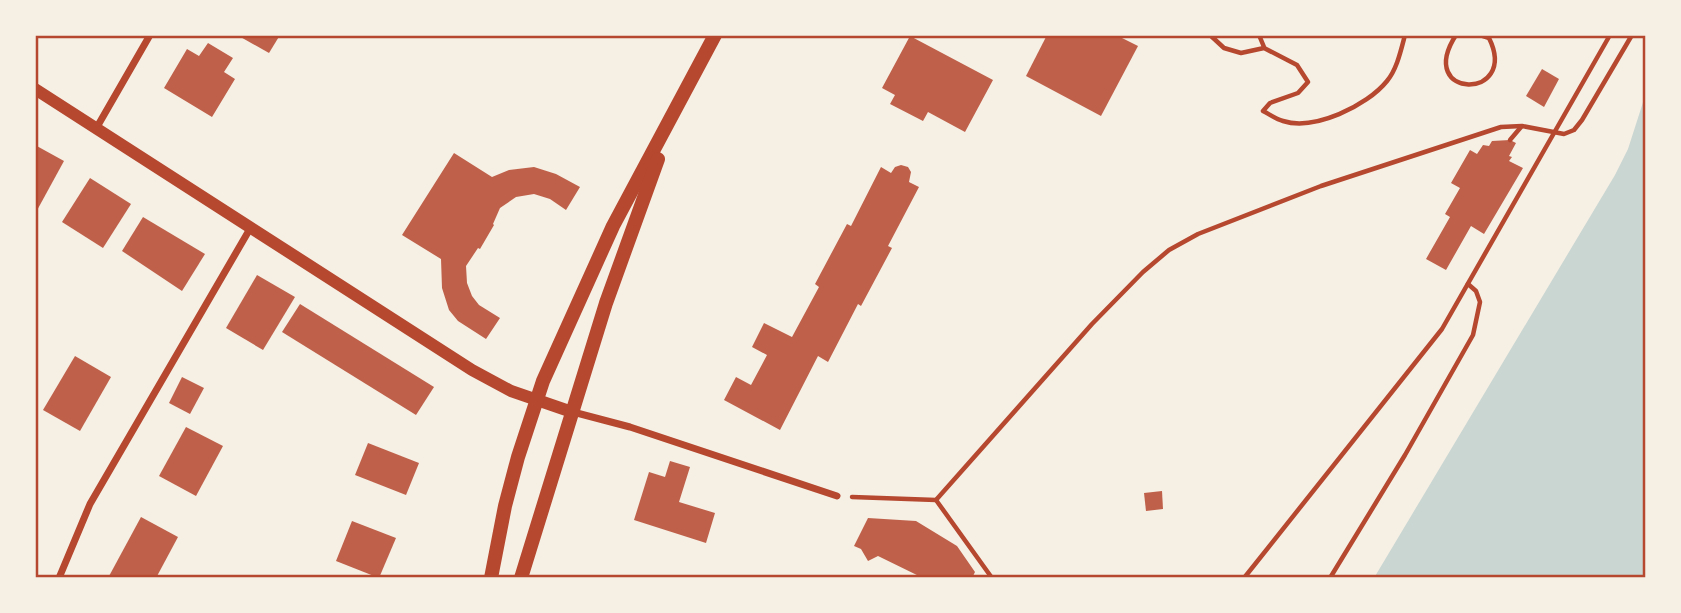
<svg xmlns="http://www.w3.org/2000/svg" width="1681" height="613" viewBox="0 0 1681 613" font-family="'Space Grotesk',sans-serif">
<rect width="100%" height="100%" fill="#f6efe4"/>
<polygon fill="#c9d6d2" points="1646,93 1646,578 1374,578 1615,175 1628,149"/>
<g fill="#bf614a">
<polygon points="237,35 280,35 269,53"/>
<polygon points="1047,35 1116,35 1138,46 1101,116 1026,76"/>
<polygon points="910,36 993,80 965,132 928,112 923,121 890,104 895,95 882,88"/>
<polygon points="208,43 233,58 224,72 235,79 212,117 164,88 187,49 199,56"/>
<polygon points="1542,69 1559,79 1544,107 1526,96"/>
<polygon points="1510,140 1516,143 1509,156 1512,157 1509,161 1523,168 1484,234 1471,226 1446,270 1426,259 1450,217 1445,214 1460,188 1451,183 1470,150 1477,154 1483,145 1489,146 1492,141"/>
<polygon points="35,145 64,161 35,214"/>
<polygon points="454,153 492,177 509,170 534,167 556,174 580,187 566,210 550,199 534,194 516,197 500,208 493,224 494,225 480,249 478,248 466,266 467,283 472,296 479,305 500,318 486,339 458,321 449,310 442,288 441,259 402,235"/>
<polygon points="901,165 908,167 911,172 909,182 919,187 888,246 892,248 861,306 858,304 828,362 818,356 780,430 724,400 736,377 751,385 767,355 752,347 764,323 792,337 819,287 815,284 847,224 851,226 881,167 891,173 895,167"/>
<polygon points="90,178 131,204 103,248 62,222"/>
<polygon points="143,217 205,254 182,291 122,251"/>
<polygon points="257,275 295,297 263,350 226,328"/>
<polygon points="300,304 434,387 416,415 282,332"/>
<polygon points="75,356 111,377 80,431 43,410"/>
<polygon points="182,377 204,388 190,414 169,403"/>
<polygon points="186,427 223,446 196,496 159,476"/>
<polygon points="368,443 419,463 406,495 355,475"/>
<polygon points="670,461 690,467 679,502 715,513 706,543 634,520 649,472 665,477"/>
<polygon points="1162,491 1163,509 1146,511 1144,493"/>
<polygon points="141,517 178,537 156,578 108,578"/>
<polygon points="868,518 916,521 957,546 975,572 972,578 923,578 878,556 868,561 861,549 854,546"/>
<polygon points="352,521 396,538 379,578 336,561"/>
</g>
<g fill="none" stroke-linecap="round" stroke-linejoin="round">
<g stroke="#b5482f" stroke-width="4.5">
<path d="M1210,35L1224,48L1241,53L1264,48L1297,65L1308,82L1298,93L1270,103L1263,111C1269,114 1276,119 1283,121C1314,131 1367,106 1387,81C1397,69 1401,50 1405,35"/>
<polyline points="1259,35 1264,47"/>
<path d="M1456,35C1414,100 1520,101 1489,38L1480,35"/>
<polyline points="1510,140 1521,127"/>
<polyline points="852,497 936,500 1092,324 1143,272 1169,250 1198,234 1321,186 1501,127 1522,126 1564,134 1574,130 1582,120 1632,35"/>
<polyline points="936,500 992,578"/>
<polyline points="1244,578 1442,329 1610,35"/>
<polyline points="1330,578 1405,455 1473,335 1480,302 1476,291 1468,284"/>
</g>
<g stroke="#b5482f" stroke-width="7">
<polyline points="97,127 150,35"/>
<polyline points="573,412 630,427 837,496"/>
<polyline points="59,578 90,504 251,227"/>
</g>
<polyline stroke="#b5482f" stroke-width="12" points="35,89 472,370 511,391 572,412"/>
<g stroke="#b5482f" stroke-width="14">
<polyline points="491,578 505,506 518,457 543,381 613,226 715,35"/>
<polyline points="521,578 606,303 658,159"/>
</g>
</g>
<rect width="1681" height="613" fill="none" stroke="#f6efe4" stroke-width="74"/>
<rect x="37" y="37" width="1607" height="539" fill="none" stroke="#b5482f" stroke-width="2.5"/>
</svg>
